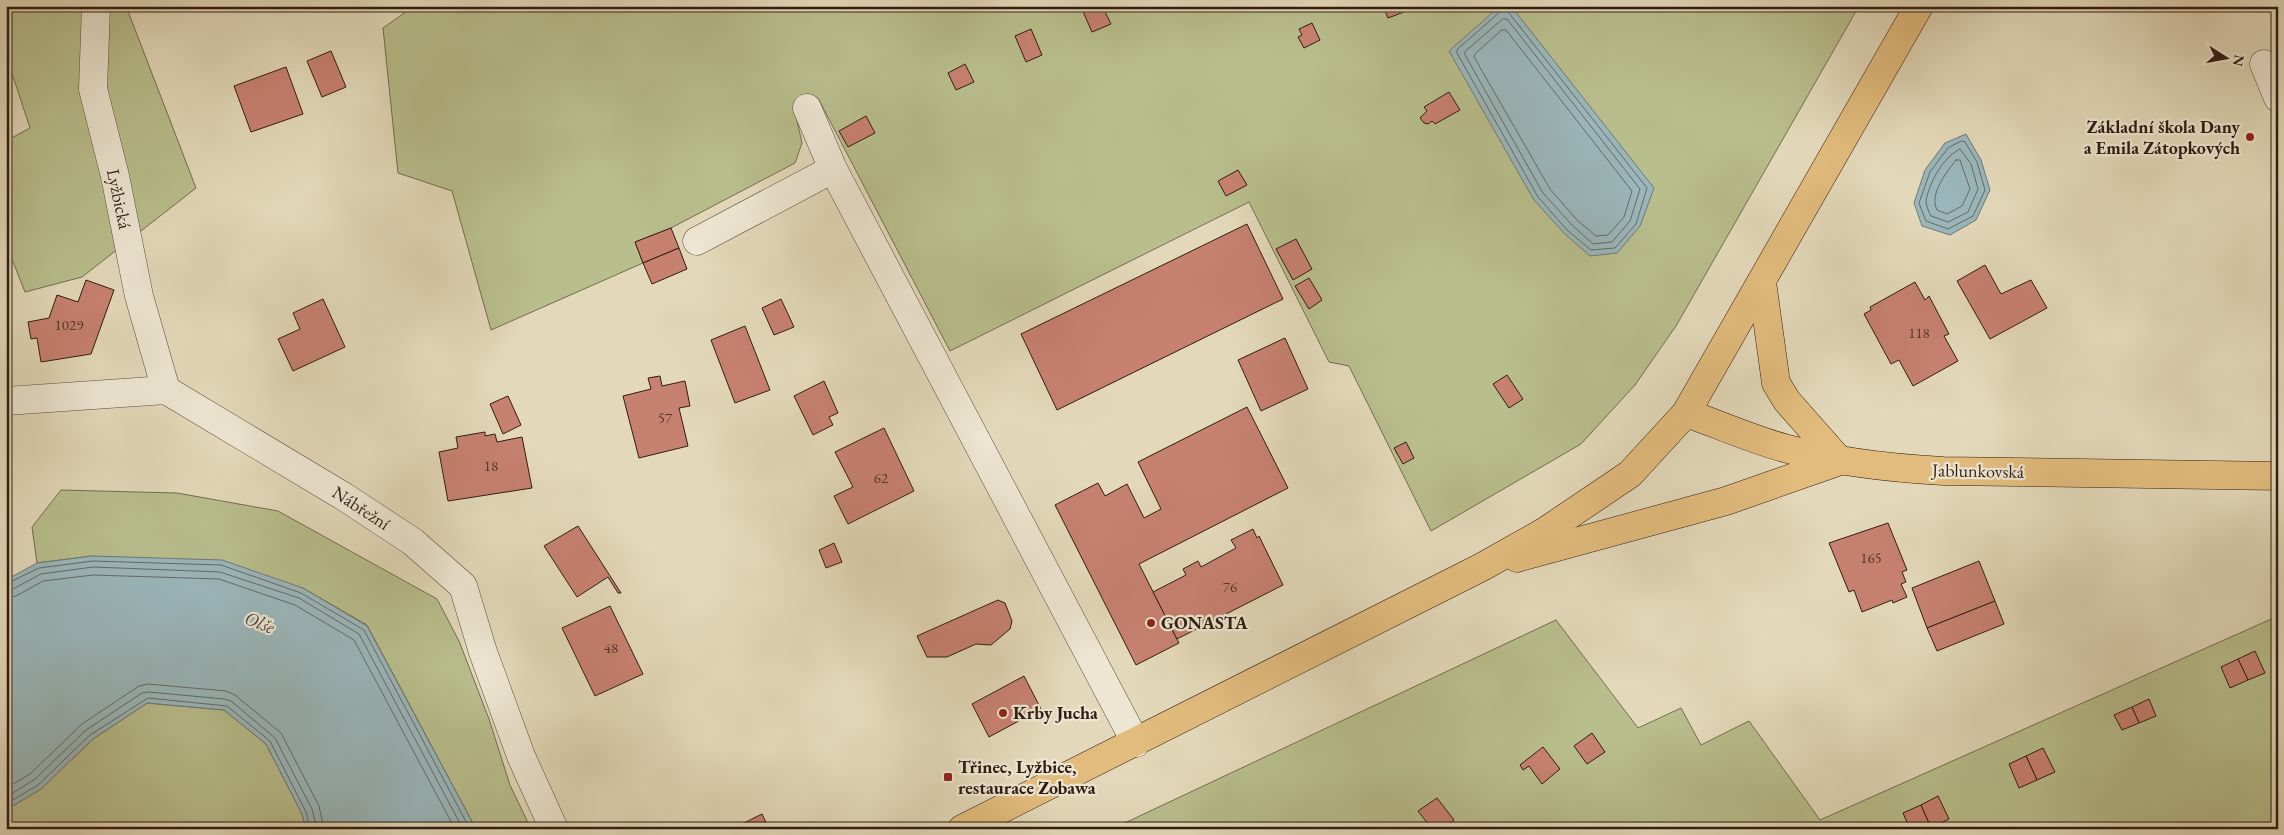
<svg xmlns="http://www.w3.org/2000/svg" width="2284" height="835" viewBox="0 0 2284 835" font-family="'EB Garamond',serif">
  <style>
    .green { fill: #b8be8c; stroke: #746d4f }
    .water { fill: #9ab7bb; stroke: #707977 }
    .lines { fill: none; stroke-linecap: round; stroke-linejoin: round }
    .shore { stroke: #656a66; stroke-width: 1 }
    .building { fill: #c78171; stroke: #301c12 }
    .minor-casing { stroke: #5d4b3c; stroke-width: 29 }
    .major-casing { stroke: #301c12; stroke-width: 29 }
    .minor { stroke: #ede6d2; stroke-width: 28 }
    .major { stroke: #e2bc7d; stroke-width: 28 }
    .poi-dot { fill: #8f2418; stroke: #ede6d2; stroke-width: 2 }
    .labels { text-anchor: middle; stroke-width: 4.5; stroke-linejoin: round; paint-order: stroke }
    .number-label { font-size: 15px; fill: #56352a }
    .poi-label { font-size: 18px; font-weight: bold; fill: #301c12; stroke: #ede6d2; text-anchor: start }
    .street-label { font-size: 18px; fill: #301c12; stroke: #ede6d2 }
    .water-label { font-size: 19px; font-style: italic; fill: #504a45; stroke: #ede6d2 }
  </style>
  <rect width="100%" height="100%" fill="#e3d9ba"/>
  <filter id="stains"><feTurbulence type="fractalNoise" baseFrequency=".004" numOctaves="4"/><feColorMatrix values="0 0 0 0 .2 0 0 0 0 .09 0 0 0 0 .02 0 0 0 .5 -.17"/></filter>
  <radialGradient id="worn" r=".72"><stop offset=".6" stop-color="#630" stop-opacity="0"/><stop offset="1" stop-color="#630" stop-opacity=".3"/></radialGradient>
  <g class="green">
    <path d="M8 6H126L196 188 82 277 25 292 6 244V141L30 128 6 55Z"/>
    <path d="M414 6H1859L1676 326 1635 385 1581 444 1431 531 1349 366 1329 362 1249 202 950 351 819 100 794 107 802 143 795 163 671 228 635 242 643 263 491 330 452 191 398 173 383 28Z"/>
    <path d="M61 490 177 493 278 511 437 599 459 641 489 719 510 785 531 829H476L367 625 303 588 92 556 37 563 32 527Z"/>
    <path d="M2278 616V829H1112L1556 620 1638 728 1681 708 1701 745 1749 721 1820 820Z"/>
    <path d="M147 703 224 710 266 744 302 814 306 829H282L279 827 276 829H6V810L41 789 93 739Z"/>
  </g>
  <g class="water">
    <path d="M1500 6H1511L1654 188 1640 226 1617 253 1590 256 1564 233 1534 200 1449 51Z"/>
    <path d="M1966 134 1981 160 1990 190 1976 220 1950 235 1922 226 1914 203 1925 170 1945 143Z"/>
    <path d="M92 556 222 560 303 588 367 626 476 829H306L302 814 266 744 224 710 147 703 93 739 41 789 6 810V580L37 563Z"/>
  </g>
  <g class="lines">
    <g class="shore">
      <path d="M1505 8 1647 188 1636 224 1615 248 1591 250 1567 230 1538 197 1457 53V50Z"/>
      <path d="M1503 19H1507L1640 189 1630 221 1612 242 1593 244 1572 225 1543 193 1465 55V52Z"/>
      <path d="M1502 30H1506L1632 191 1624 217 1608 235 1596 236 1577 220 1550 189 1474 57 1475 54Z"/>
      <path d="M1962 141 1965 142 1977 162 1985 190 1973 216 1948 229 1926 221 1919 203 1930 172 1948 148Z"/>
      <path d="M1960 149 1971 164 1978 189 1968 212 1948 222 1931 216C1929 212 1926 206 1926 201 1929 183 1943 157 1960 149Z"/>
      <path d="M1956 160H1960L1970 189 1962 206 1947 214 1937 210C1929 194 1946 173 1956 160Z"/>
      <path d="M6 584 39 568 93 561 221 565 301 593 364 630 470 829"/>
      <path d="M6 590 13 589 41 574 93 567 220 572 299 598 359 634 463 829"/>
      <path d="M6 598 16 596 43 581 93 575 219 579 295 605 354 640 455 829"/>
      <path d="M6 788 30 774 82 724 139 686 148 684 226 691 235 695 281 733 319 806 324 829"/>
      <path d="M6 797 34 780 86 730 142 693 149 692 224 699 231 701 275 738 312 809 317 829"/>
      <path d="M6 804 38 785 90 735 148 698 227 706 270 741 306 812 310 829"/>
    </g>
  </g>
  <g class="building">
    <path d="M1083 6H1102L1111 24 1092 32 1081 7Z"/>
    <path d="M1383 6H1402L1404 12 1388 18Z"/>
    <path d="M1312 23 1320 40 1304 48 1298 37 1302 35 1299 29Z"/>
    <path d="M1031 29 1042 55 1026 62 1015 36Z"/>
    <path d="M331 51 346 87 322 97 307 61Z"/>
    <path d="M965 64 974 82 956 90 948 73Z"/>
    <path d="M286 67 303 114 251 132 234 86Z"/>
    <path d="M1449 92 1460 110 1435 124 1432 121 1428 124 1424 123 1420 118 1427 111 1424 107Z"/>
    <path d="M866 116 875 133 848 147 839 131Z"/>
    <path d="M1238 170 1247 185 1226 196 1218 181Z"/>
    <path d="M1247 224 1283 299 1057 410 1021 334Z"/>
    <path d="M671 228 679 248 643 263 635 242Z"/>
    <path d="M1296 239 1312 269 1293 280 1276 249Z"/>
    <path d="M679 248 687 269 652 284 643 263Z"/>
    <path d="M1985 265 2001 294 2031 280 2047 308 1990 339 1957 281Z"/>
    <path d="M1309 278 1322 300 1309 309 1295 286Z"/>
    <path d="M86 280 114 290 91 354 41 362 37 338 31 339 28 322 49 318 57 295 78 302Z"/>
    <path d="M1915 282 1925 300 1929 296 1949 334 1944 336 1958 361 1913 386 1899 360 1891 364 1864 314 1871 310 1870 307Z"/>
    <path d="M323 299 345 347 293 371 278 339 300 329 293 313Z"/>
    <path d="M781 299 794 327 774 335 762 308Z"/>
    <path d="M745 326 770 390 735 403 711 340Z"/>
    <path d="M1285 338 1308 389 1261 411 1238 360Z"/>
    <path d="M1507 375 1523 399 1509 408 1493 384Z"/>
    <path d="M660 376 662 386 685 381 690 406 679 408 688 446 639 458 623 396 651 389 648 378Z"/>
    <path d="M824 381 838 413 829 417 833 425 813 435 794 396Z"/>
    <path d="M508 396 521 425 503 434 490 404Z"/>
    <path d="M1247 407 1288 488 1139 564 1179 643 1136 665 1055 505 1098 483 1105 496 1127 484 1144 518 1161 509 1138 462Z"/>
    <path d="M884 428 914 491 848 524 834 496 853 487 835 452Z"/>
    <path d="M485 432V436L495 434 497 442 522 437 532 488 448 501 439 452 458 448 456 437Z"/>
    <path d="M1406 442 1414 458 1403 464 1394 448Z"/>
    <path d="M1888 523 1907 570 1902 572 1906 582 1901 584 1907 597 1893 603 1892 600 1862 612 1854 590 1849 592 1829 543Z"/>
    <path d="M578 526 621 593H618L608 577 577 597 544 546Z"/>
    <path d="M1253 529 1257 538 1259 536 1283 585 1177 639 1153 592 1186 575 1183 569 1198 561 1201 567 1236 548 1231 540Z"/>
    <path d="M834 543 842 562 826 568 819 550Z"/>
    <path d="M1979 561 1995 601 1927 628 1912 588Z"/>
    <path d="M998 600 1005 603 1012 621 1010 629 991 645 976 644 947 657H927L917 636Z"/>
    <path d="M1995 601 2004 624 1937 651 1927 628Z"/>
    <path d="M610 606 643 674 595 696 562 628Z"/>
    <path d="M2255 651 2265 673 2248 680 2238 659Z"/>
    <path d="M2238 659 2248 680 2230 688 2221 667Z"/>
    <path d="M1024 676 1041 709 989 737 972 704Z"/>
    <path d="M2149 699 2156 716 2139 723 2132 707Z"/>
    <path d="M2132 707 2139 723 2122 730 2114 715Z"/>
    <path d="M1592 733 1605 752 1587 764 1574 746Z"/>
    <path d="M1543 747 1560 769 1542 784 1529 766 1523 770 1520 765Z"/>
    <path d="M2043 748 2055 772 2037 780 2026 756Z"/>
    <path d="M2026 756 2037 780 2019 788 2009 764Z"/>
    <path d="M1938 796 1949 819 1931 828 1921 805Z"/>
    <path d="M1437 798 1454 820 1443 829H1432L1418 811Z"/>
    <path d="M1921 805 1931 828 1910 829 1903 813Z"/>
    <path d="M762 814 769 829H737L736 827Z"/>
  </g>
  <g class="lines">
    <g class="minor-casing">
      <g id="minor">
        <path d="M96 6 93 89 115 176 139 296 166 390"/>
        <path d="M2264 64 2278 98"/>
        <path d="M807 108 833 169 1136 743"/>
        <path d="M697 241 833 169"/>
        <path d="M6 401 166 390 343 496 413 542 463 586 483 652 521 756 554 829"/>
      </g>
    </g>
    <g class="major-casing">
      <g id="major">
        <path d="M1762 282 1776 383 1787 401 1840 461"/>
        <path d="M1686 413C1718 424 1751 439 1784 448 1836 462 1889 468 1943 471L2278 476"/>
        <path d="M1517 558 1726 501 1840 461"/>
        <path d="M962 829 1482 567 1544 532 1630 474 1686 413 1919 6"/>
      </g>
    </g>
    <use href="#minor" class="minor"/>
    <use href="#major" class="major"/>
  </g>
  <g class="poi-dot">
    <circle cx="2250" cy="137" r="5"/>
    <circle cx="1151" cy="623" r="5"/>
    <circle cx="1003" cy="713" r="5"/>
    <rect x="943" y="772" width="10" height="10" rx="2.5"/>
  </g>
  <g class="labels">
    <g class="number-label">
      <text x="69" y="330">1029</text>
      <text x="1919" y="338">118</text>
      <text x="665" y="423">57</text>
      <text x="491" y="471">18</text>
      <text x="881" y="483">62</text>
      <text x="1871" y="563">165</text>
      <text x="1230" y="592">76</text>
      <text x="611" y="653">48</text>
    </g>
    <g class="poi-label">
      <text x="2240" y="133" text-anchor="end">Základní škola Dany<tspan x="2240" dy="21">a Emila Zátopkových</tspan></text>
      <text x="1161" y="629">GONASTA</text>
      <text x="1013" y="719">Krby Jucha</text>
      <text x="958" y="773">Třinec, Lyžbice,<tspan x="958" dy="21">restaurace Zobawa</tspan></text>
    </g>
    <g class="street-label">
      <text transform="translate(119 199) rotate(78)" y="6">Lyžbická</text>
      <text transform="translate(1978 471) rotate(1)" y="6">Jablunkovská</text>
      <text transform="translate(361 508) rotate(33)" y="6">Nábřežní</text>
    </g>
    <g class="water-label">
      <text transform="translate(260 622) rotate(21)" y="7">Olše</text>
    </g>
  </g>
  <rect width="2284" height="835" fill="none" stroke="#e3d9ba" stroke-width="25"/>
  <rect x="8" y="8" width="2269" height="820" fill="none" stroke="#301c12" stroke-width="2.5"/>
  <rect x="12" y="12" width="2259" height="810" fill="none" stroke="#301c12"/>
  <g transform="translate(2226 58) rotate(101)" stroke="#ede6d2" stroke-width="4" paint-order="stroke">
  <path d="M0-4L9 19L0 12L-9 19Z" fill="#301c12"/>
  <text y="-8" font-size="14" font-weight="bold" text-anchor="middle" fill="#301c12">N</text>
  </g>
  <rect width="100%" height="100%" filter="url(#stains)"/>
  <rect width="100%" height="100%" fill="url(#worn)"/>
</svg>
